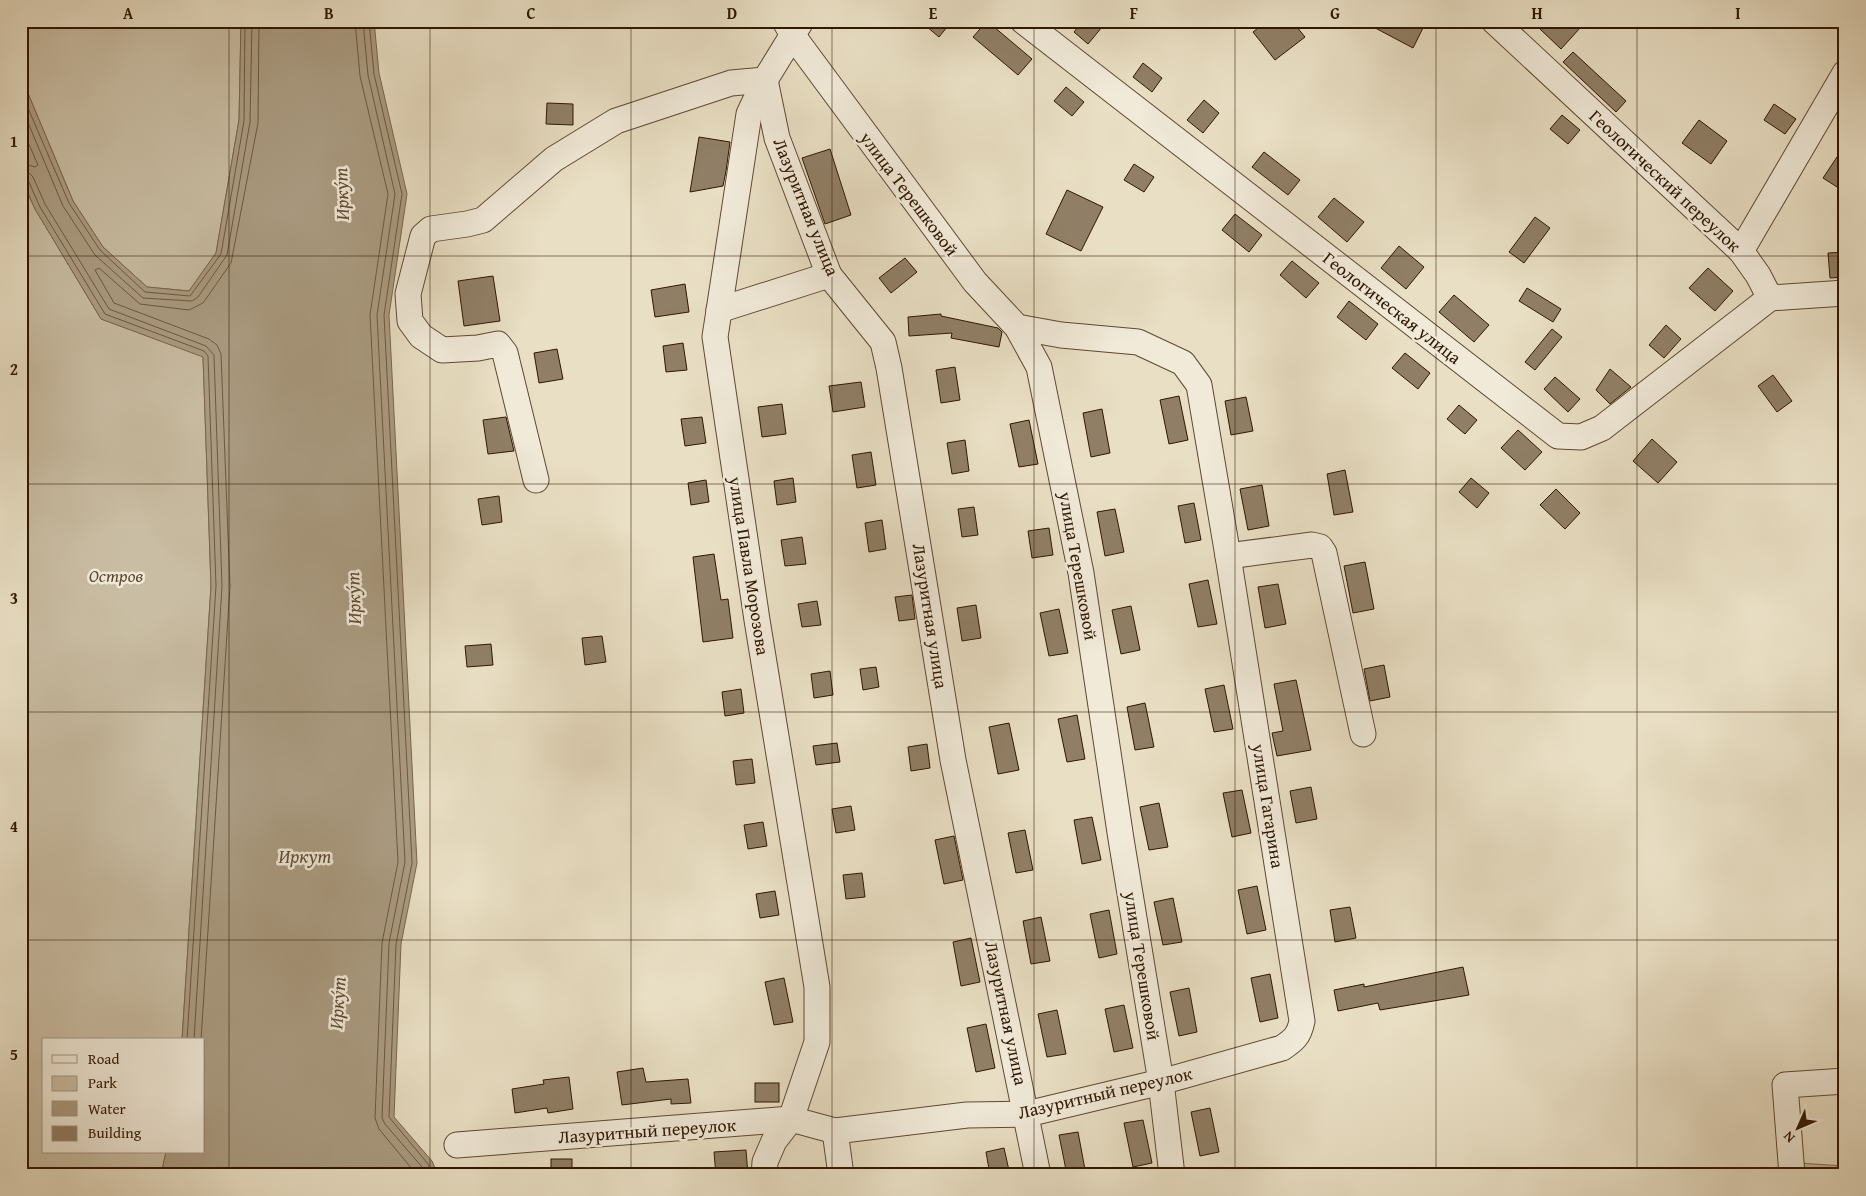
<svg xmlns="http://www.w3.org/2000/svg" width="1866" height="1196" viewBox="0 0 1866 1196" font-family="'Gentium Book Plus',serif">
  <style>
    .green { fill: #c9bda3; stroke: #7c6a52 }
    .water { fill: #aa9b81; stroke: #79664d }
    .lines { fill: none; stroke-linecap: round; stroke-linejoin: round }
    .shore { stroke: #6c5940; stroke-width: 1 }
    .building { fill: #907f66; stroke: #2f1700 }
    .minor-casing { stroke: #5e4931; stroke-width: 27 }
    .minor { stroke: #f1ead9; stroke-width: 25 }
    .grid { fill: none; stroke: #2f1700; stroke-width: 1; stroke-opacity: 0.55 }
    .labels { text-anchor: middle; stroke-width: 5; stroke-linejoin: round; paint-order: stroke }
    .street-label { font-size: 18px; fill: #2f1700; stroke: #f1ead9 }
    .park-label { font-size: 18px; font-style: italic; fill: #5d4931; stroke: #f1ead9 }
    .water-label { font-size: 19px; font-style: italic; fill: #604c34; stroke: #f1ead9 }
    .neatline { fill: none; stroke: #2f1700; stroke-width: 2 }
    .grid-label { font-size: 16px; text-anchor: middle; font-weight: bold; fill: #2f1700 }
  </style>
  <rect width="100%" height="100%" fill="#e9dfc4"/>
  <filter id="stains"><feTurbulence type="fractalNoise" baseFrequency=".004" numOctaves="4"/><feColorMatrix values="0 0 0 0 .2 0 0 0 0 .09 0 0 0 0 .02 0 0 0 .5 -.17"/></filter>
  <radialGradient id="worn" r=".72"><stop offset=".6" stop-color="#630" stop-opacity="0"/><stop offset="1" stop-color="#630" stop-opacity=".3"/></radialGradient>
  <g class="green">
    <path d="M21 21H241L239 120 216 253 189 291 147 287 103 247 73 201 27 91 21 83Z"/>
    <path d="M21 178 35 209 101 319 203 356 211 586 182 1040H44V1152H166L161 1175H21Z"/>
    <path d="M1797 1163 1845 1166V1175H1798Z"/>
  </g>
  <path class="water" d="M241 21H374L379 73 407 194 389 315 417 863 401 944 394 1117 432 1161 438 1175H161L166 1152H204V1040H182L211 586 203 357 101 319 35 209 21 178V83L27 91 73 201 103 247 147 287 189 291 216 253 239 120Z"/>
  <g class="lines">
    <g class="shore">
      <path d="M355 21 360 76 388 194 370 315 398 862 382 943 375 1118 379 1129 417 1175"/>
      <path d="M363 21 368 75 395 194 377 315 405 862 389 943 382 1118 385 1124 422 1167 426 1175"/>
      <path d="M369 21 374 74 402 194 384 315 412 863 396 944 389 1117 428 1164 433 1175"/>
      <path d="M21 92 69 203 100 250 145 292 190 296 221 254 244 121 245 21"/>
      <path d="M21 106 63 206 95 255 143 298 192 301 198 297 227 255 250 122 252 21"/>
      <path d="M21 126 38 165 35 167 21 163"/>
      <path d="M21 171 28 172 33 177 45 204 109 309 206 346 214 355 222 586 194 1040"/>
      <path d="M21 177 28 180 40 207 105 314 204 351 208 356 216 586 187 1040"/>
      <path d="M201 1040 230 586 221 354 217 345 209 339 114 303 95 270 99 268 140 304 189 310 203 303 231 263 258 123 259 21"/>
    </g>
  </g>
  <g class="building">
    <path d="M920 21H952L939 37Z"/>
    <path d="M987 21 1032 59 1018 75 973 37Z"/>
    <path d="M1083 21H1107L1088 44 1074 32Z"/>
    <path d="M1267 21H1292L1305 37 1275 60 1253 32Z"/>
    <path d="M1362 21H1410L1423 28 1413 48Z"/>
    <path d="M1547 21H1573L1580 28 1561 49 1540 29Z"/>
    <path d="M1573 52 1626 101 1616 112 1563 62Z"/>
    <path d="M1143 63 1162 78 1152 92 1133 77Z"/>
    <path d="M1066 87 1084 102 1072 116 1054 101Z"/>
    <path d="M1204 100 1219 113 1203 133 1187 120Z"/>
    <path d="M547 103 573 104V125L546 124Z"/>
    <path d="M1774 104 1796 119 1785 134 1764 120Z"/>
    <path d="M1562 115 1580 130 1568 144 1550 129Z"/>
    <path d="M1699 120 1727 141 1711 164 1682 143Z"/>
    <path d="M699 137 730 142 726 171 723 186 690 192Z"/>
    <path d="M1845 145V192L1823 178Z"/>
    <path d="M830 149 851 215 825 224 802 158Z"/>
    <path d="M1264 152 1300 180 1288 195 1252 167Z"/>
    <path d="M1134 164 1154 177 1144 192 1124 180Z"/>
    <path d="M1067 190 1103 207 1081 251 1046 234Z"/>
    <path d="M1334 198 1364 222 1347 242 1318 217Z"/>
    <path d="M1235 214 1262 235 1249 252 1222 230Z"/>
    <path d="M1535 217 1550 228 1524 263 1509 252Z"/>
    <path d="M1399 246 1424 267 1406 289 1381 268Z"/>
    <path d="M1845 252V277L1830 278 1828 253Z"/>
    <path d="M905 258 917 272 891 293 879 278Z"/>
    <path d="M1292 261 1319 283 1306 298 1280 275Z"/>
    <path d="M1708 268 1733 291 1715 311 1689 288Z"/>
    <path d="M493 276 500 321 464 326 458 281Z"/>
    <path d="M685 284 689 312 655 317 651 290Z"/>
    <path d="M1527 288 1561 309 1553 322 1519 301Z"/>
    <path d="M1454 295 1489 325 1474 342 1439 312Z"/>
    <path d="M1349 301 1378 324 1366 340 1337 317Z"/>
    <path d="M941 314V316L998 328 1002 332 999 347 951 338 952 333 909 336 908 317Z"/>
    <path d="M1666 325 1681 339 1664 358 1649 345Z"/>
    <path d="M1552 329 1562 337 1535 370 1525 362Z"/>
    <path d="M683 343 687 370 666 372 663 346Z"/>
    <path d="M557 349 563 379 539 383 534 353Z"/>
    <path d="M1405 353 1430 373 1418 389 1392 368Z"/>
    <path d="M955 367 960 400 941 403 936 370Z"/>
    <path d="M1610 369 1631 387 1610 404 1596 390Z"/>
    <path d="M1773 375 1792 401 1777 412 1758 386Z"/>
    <path d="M1555 377 1580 399 1568 412 1544 389Z"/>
    <path d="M861 382 865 407 833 412 829 386Z"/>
    <path d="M1179 396 1188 440 1169 444 1160 400Z"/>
    <path d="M1246 397 1253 431 1231 435 1225 401Z"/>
    <path d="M782 404 786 434 762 437 758 407Z"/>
    <path d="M1459 405 1477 420 1465 434 1447 419Z"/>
    <path d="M1102 409 1110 453 1091 457 1083 413Z"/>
    <path d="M506 417 514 451 488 454 483 420Z"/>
    <path d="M702 417 706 443 685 446 681 419Z"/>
    <path d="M1029 420 1038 464 1019 467 1010 424Z"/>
    <path d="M1518 430 1542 452 1525 470 1501 448Z"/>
    <path d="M1652 439 1677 462 1658 483 1633 461Z"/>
    <path d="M965 440 969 471 952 474 947 443Z"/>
    <path d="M871 452 876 485 857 488 852 455Z"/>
    <path d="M1345 470 1353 512 1334 515 1327 474Z"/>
    <path d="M793 478 796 502 777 505 774 481Z"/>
    <path d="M1471 478 1489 493 1477 508 1459 492Z"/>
    <path d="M706 480 709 502 691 505 688 483Z"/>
    <path d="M1262 485 1269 526 1248 530 1240 489Z"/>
    <path d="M1556 489 1580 513 1565 529 1540 505Z"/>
    <path d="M499 496 502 522 482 525 478 499Z"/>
    <path d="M1194 503 1201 540 1185 543 1178 506Z"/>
    <path d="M974 507 978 535 962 537 958 509Z"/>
    <path d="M1115 509 1124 552 1105 556 1097 512Z"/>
    <path d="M882 520 886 549 869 552 865 523Z"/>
    <path d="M1049 528 1053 555 1032 558 1028 531Z"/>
    <path d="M802 537 806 564 785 566 781 540Z"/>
    <path d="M714 554 721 600 728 599 733 638 703 642 693 557Z"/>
    <path d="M1365 562 1374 609 1353 613 1344 566Z"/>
    <path d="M1208 580 1217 624 1198 627 1189 584Z"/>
    <path d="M1278 584 1286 624 1265 628 1258 587Z"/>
    <path d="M912 595 915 619 899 621 895 597Z"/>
    <path d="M817 601 821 625 802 627 798 604Z"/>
    <path d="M976 605 981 638 962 641 957 608Z"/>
    <path d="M1131 606 1140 650 1121 654 1112 610Z"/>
    <path d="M1059 609 1068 653 1049 656 1040 613Z"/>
    <path d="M602 636 606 662 585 665 582 638Z"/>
    <path d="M491 644 493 665 467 667 465 646Z"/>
    <path d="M1384 665 1390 697 1370 701 1364 669Z"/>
    <path d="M876 667 879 687 863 690 860 669Z"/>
    <path d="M830 671 833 695 814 698 811 674Z"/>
    <path d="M1296 680 1311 750 1277 756 1272 733 1283 731 1274 684Z"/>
    <path d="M1224 685 1233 729 1214 732 1205 689Z"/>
    <path d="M741 689 744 713 725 716 722 692Z"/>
    <path d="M1145 703 1154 747 1135 750 1127 707Z"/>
    <path d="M1077 715 1085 759 1067 762 1058 719Z"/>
    <path d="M1009 723 1019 770 998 774 989 727Z"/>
    <path d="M837 743 840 762 816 765 813 746Z"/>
    <path d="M927 744 930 768 911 771 908 747Z"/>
    <path d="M752 759 755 783 736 785 733 761Z"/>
    <path d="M1311 787 1317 819 1296 823 1290 791Z"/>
    <path d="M1242 790 1251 833 1232 837 1223 793Z"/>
    <path d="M1159 803 1168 847 1149 850 1140 807Z"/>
    <path d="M851 806 855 830 836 833 832 809Z"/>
    <path d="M1092 817 1101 860 1082 864 1074 820Z"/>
    <path d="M763 822 767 846 748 849 744 825Z"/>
    <path d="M1025 830 1033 870 1016 873 1008 833Z"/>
    <path d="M954 836 963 880 944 884 935 840Z"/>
    <path d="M862 873 865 897 846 899 843 875Z"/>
    <path d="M1257 886 1266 930 1247 934 1238 890Z"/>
    <path d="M775 891 779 915 760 918 756 894Z"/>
    <path d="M1173 898 1182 942 1163 945 1154 902Z"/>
    <path d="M1350 907 1356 938 1335 942 1330 910Z"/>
    <path d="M1109 910 1117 954 1099 958 1090 914Z"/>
    <path d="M1041 917 1050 961 1031 964 1023 921Z"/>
    <path d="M971 938 980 982 961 986 953 942Z"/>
    <path d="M1463 967 1469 995 1380 1010 1378 1003 1338 1011 1334 990 1364 984V987Z"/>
    <path d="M1270 974 1278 1018 1260 1022 1251 978Z"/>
    <path d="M784 978 793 1022 774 1025 765 982Z"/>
    <path d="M1189 988 1197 1032 1179 1036 1170 992Z"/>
    <path d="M1124 1005 1133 1048 1114 1052 1105 1009Z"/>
    <path d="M1057 1010 1066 1054 1047 1057 1038 1014Z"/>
    <path d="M986 1024 995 1068 976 1072 967 1028Z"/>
    <path d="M643 1068 646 1082 688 1079 691 1103 671 1104V1099L622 1105 617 1072Z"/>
    <path d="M569 1077 573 1109 548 1113 547 1108 515 1113 512 1089 544 1084 543 1080Z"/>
    <rect x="755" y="1083" width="24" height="19"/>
    <path d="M1210 1108 1219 1152 1200 1156 1191 1112Z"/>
    <path d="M1143 1120 1152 1163 1133 1167 1124 1123Z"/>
    <path d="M1078 1132 1086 1175H1067L1059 1135Z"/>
    <path d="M1004 1148 1010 1175H990L986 1152Z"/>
    <path d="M746 1150 748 1175H716L714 1152Z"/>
    <rect x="551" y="1159" width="21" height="16"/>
  </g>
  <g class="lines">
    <g class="minor-casing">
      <g id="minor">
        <path d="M785 21 793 36 975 282 1017 327 1039 367 1081 573 1121 839 1161 1082 1172 1175"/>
        <path d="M1023 21 1558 436 1581 437 1602 428 1770 298"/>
        <path d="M1494 21 1741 251 1758 275 1770 298"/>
        <path d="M1741 251 1845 73"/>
        <path d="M1770 298 1845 293"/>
        <path d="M719 310 829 275"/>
        <path d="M536 480 505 353 498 344 478 348 442 350 421 336 410 321 408 294 423 236 431 229 467 224 483 220 554 159 616 121 731 83 765 80 777 138 829 275 883 342 889 368 953 760 1038 1175"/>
        <path d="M1228 556 1312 545 1320 547 1324 553 1363 734"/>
        <path d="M835 1131 841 1175"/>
        <path d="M457 1145 791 1119 835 1131 967 1115 1027 1114 1161 1082 1282 1048C1294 1040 1299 1036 1302 1021L1228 556 1199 385 1183 363 1138 342 1061 335 1017 327"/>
        <path d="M764 1175 765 1162 774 1141 791 1119 817 1042V987L757 620 715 337 749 114 765 80 800 23"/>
        <path d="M1792 1175 1785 1085 1845 1081"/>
      </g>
    </g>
    <use href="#minor" class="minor"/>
  </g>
  <path class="grid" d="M229 21V1175M430 21V1175M631 21V1175M832 21V1175M1034 21V1175M1235 21V1175M1436 21V1175M1637 21V1175M21 256H1845M21 484H1845M21 712H1845M21 940H1845"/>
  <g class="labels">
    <g class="street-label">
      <text transform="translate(1665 181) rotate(43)" y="6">Геологический переулок</text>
      <text transform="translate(909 194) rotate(53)" y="6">улица Терешковой</text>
      <text transform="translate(806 207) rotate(68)" y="6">Лазуритная улица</text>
      <text transform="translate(1392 308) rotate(38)" y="6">Геологическая улица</text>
      <text transform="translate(749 566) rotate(81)" y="6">улица Павла Морозова</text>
      <text transform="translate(1078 566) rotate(80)" y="6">улица Терешковой</text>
      <text transform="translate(930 616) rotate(81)" y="6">Лазуритная улица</text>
      <text transform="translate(1268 806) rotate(81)" y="6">улица Гагарина</text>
      <text transform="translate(1142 966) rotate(81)" y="6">улица Терешковой</text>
      <text transform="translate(1006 1013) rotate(78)" y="6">Лазуритная улица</text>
      <text transform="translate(1105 1093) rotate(-13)" y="6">Лазуритный переулок</text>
      <text transform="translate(647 1131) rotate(-4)" y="6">Лазуритный переулок</text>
    </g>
    <g class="park-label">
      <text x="116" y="582">Остров</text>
    </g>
    <g class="water-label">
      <text transform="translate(341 194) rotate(-92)" y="7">Ирку́т</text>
      <text transform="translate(353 598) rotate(-92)" y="7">Ирку́т</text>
      <text x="305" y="863">Иркут</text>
      <text transform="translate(337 1003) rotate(-86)" y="7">Ирку́т</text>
    </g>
  </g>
  <rect width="1866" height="1196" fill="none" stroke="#e9dfc4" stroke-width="55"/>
  <rect x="42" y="1038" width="162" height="115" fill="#f1ead9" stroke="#a39682"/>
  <rect x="52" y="1055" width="25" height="8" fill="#f1ead9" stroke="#a39682"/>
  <text x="88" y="1064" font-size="15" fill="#2f1700">Road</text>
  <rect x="52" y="1076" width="25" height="15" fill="#c9bda3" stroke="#a39682"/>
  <text x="88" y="1088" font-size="15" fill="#2f1700">Park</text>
  <rect x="52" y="1101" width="25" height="15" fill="#aa9b81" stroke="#a39682"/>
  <text x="88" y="1114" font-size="15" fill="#2f1700">Water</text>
  <rect x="52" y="1126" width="25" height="15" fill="#907f66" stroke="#a39682"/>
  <text x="88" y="1138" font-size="15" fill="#2f1700">Building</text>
  <g transform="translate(1798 1128) rotate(225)" stroke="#f1ead9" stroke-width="4" paint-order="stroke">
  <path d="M0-4L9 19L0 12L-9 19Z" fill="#2f1700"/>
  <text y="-8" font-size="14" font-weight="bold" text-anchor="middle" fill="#2f1700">N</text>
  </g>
  <rect x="28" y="28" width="1810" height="1140" class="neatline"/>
  <g class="grid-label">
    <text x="128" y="19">A</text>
    <text x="329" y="19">B</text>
    <text x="531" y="19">C</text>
    <text x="732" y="19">D</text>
    <text x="933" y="19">E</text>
    <text x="1134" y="19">F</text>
    <text x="1335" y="19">G</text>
    <text x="1537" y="19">H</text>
    <text x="1738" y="19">I</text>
    <text x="14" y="147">1</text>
    <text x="14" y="375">2</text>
    <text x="14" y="604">3</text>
    <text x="14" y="832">4</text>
    <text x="14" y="1060">5</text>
  </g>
  <rect width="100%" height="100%" filter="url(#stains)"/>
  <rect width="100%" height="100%" fill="url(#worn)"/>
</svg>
